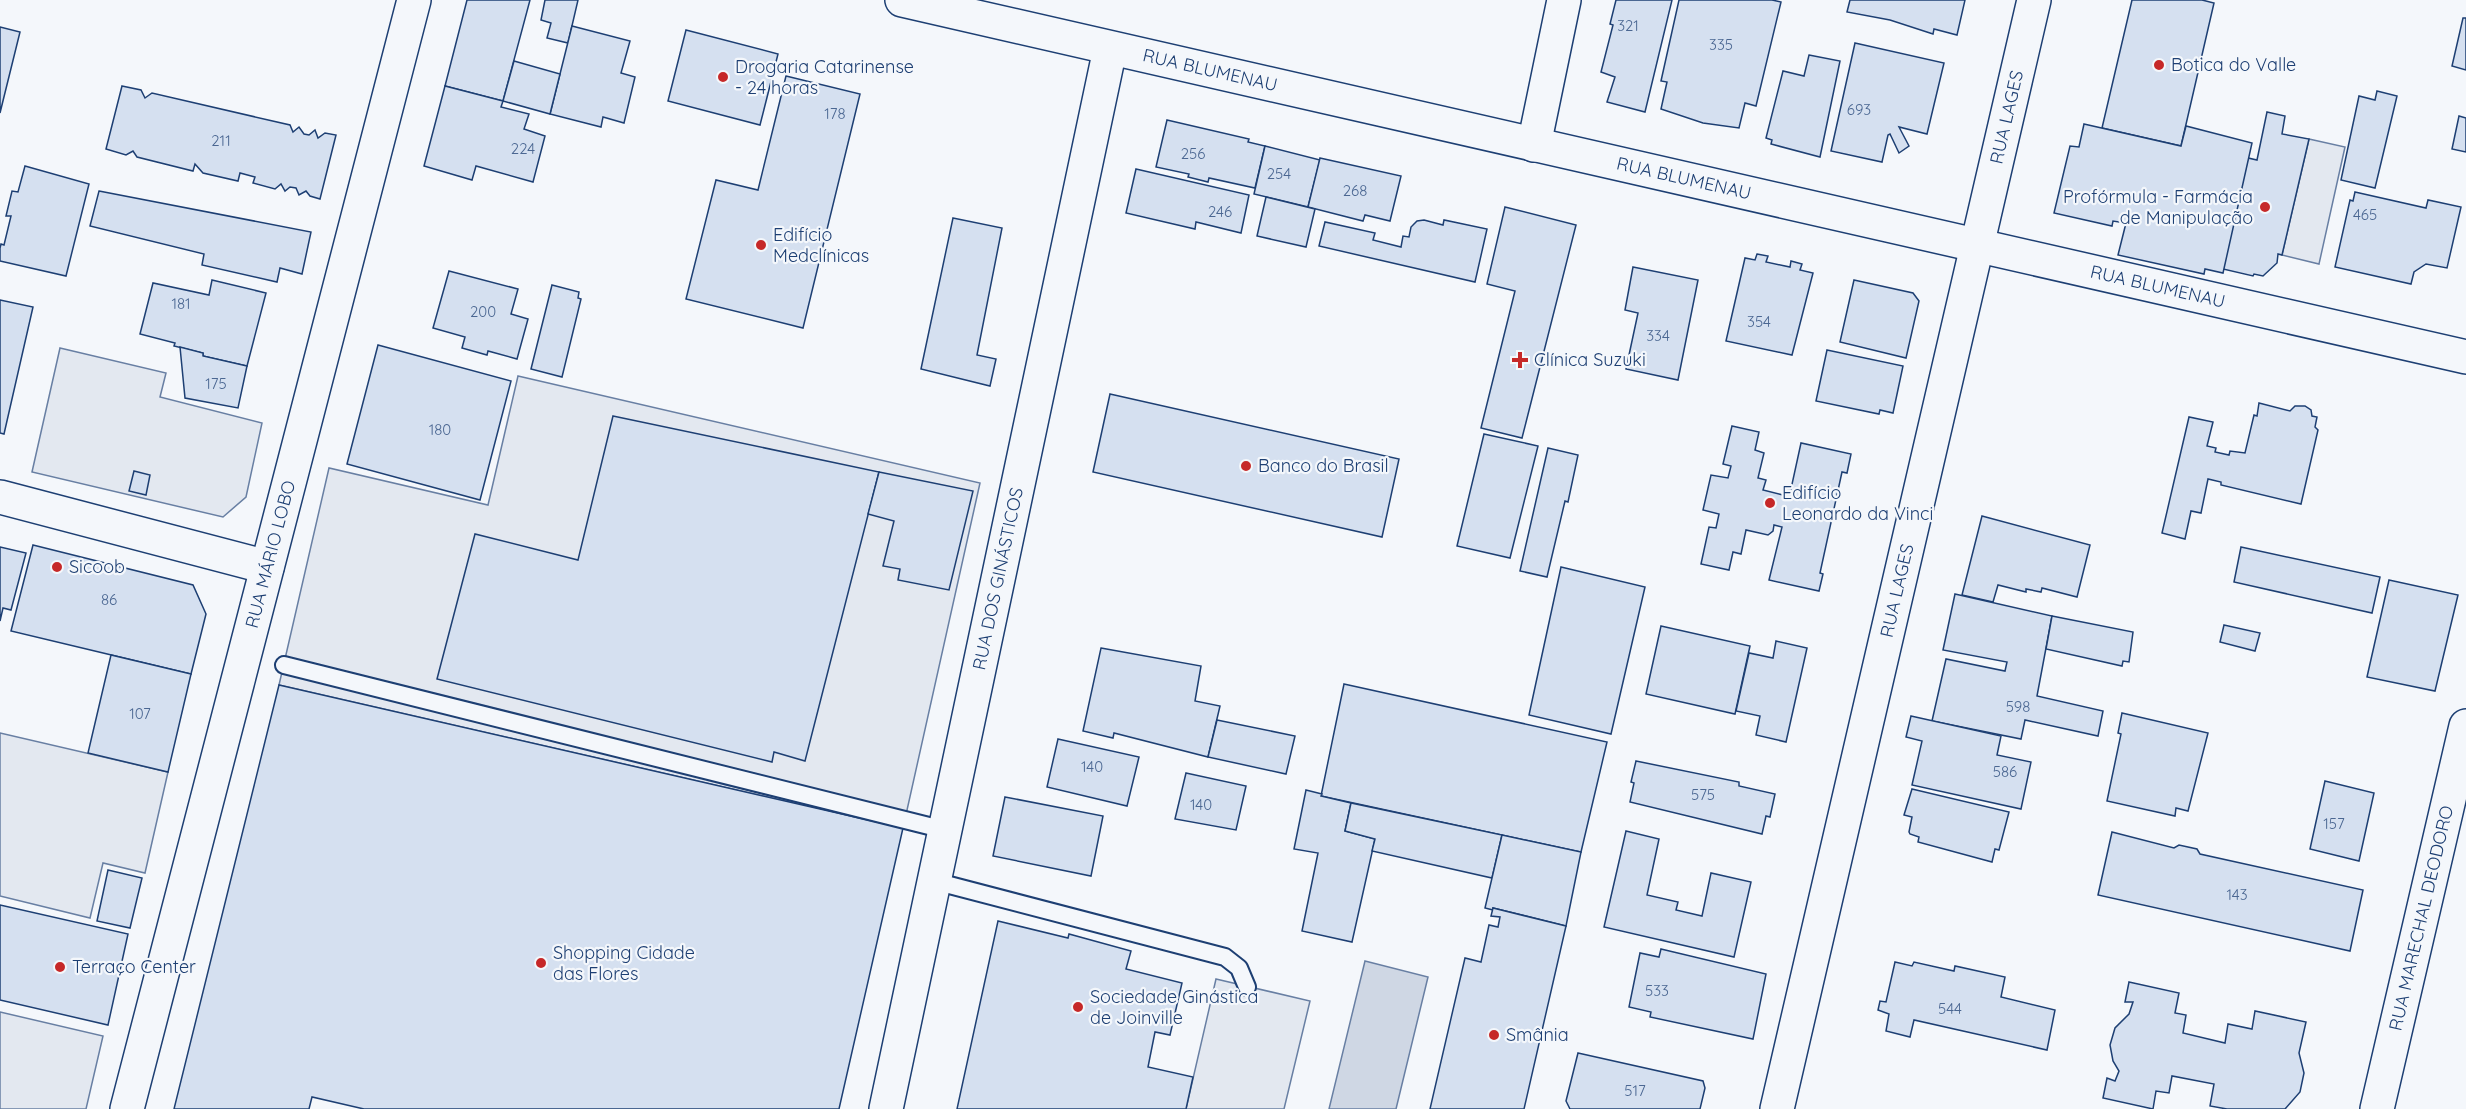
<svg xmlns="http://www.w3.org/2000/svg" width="2466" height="1109" viewBox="0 0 2466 1109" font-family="Quicksand,sans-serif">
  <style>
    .parking { fill: #e3e8f0; stroke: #687fa3; stroke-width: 1.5 }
    .water { fill: #cfd7e4; stroke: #687fa3; stroke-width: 1.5 }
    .building { fill: #d5e0f0; stroke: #1d3f73; stroke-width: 1.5 }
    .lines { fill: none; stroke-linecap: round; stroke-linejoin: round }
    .service-casing { stroke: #1d3f73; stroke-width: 20 }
    .minor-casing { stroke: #1d3f73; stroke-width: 36 }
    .tertiary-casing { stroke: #1d3f73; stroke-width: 36 }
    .secondary-casing { stroke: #1d3f73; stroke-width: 36 }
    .primary-casing { stroke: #1d3f73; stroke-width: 36 }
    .service { stroke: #f4f7fb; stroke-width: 16 }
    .minor { stroke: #f4f7fb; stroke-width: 33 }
    .tertiary { stroke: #f4f7fb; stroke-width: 33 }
    .secondary { stroke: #f4f7fb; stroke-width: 33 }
    .primary { stroke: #f4f7fb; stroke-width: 33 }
    .poi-dot { fill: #c62828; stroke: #f4f7fb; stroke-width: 2 }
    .labels { text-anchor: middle; stroke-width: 4.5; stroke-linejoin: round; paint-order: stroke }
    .number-label { font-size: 15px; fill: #4b6792 }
    .poi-label { font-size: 18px; fill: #1d3f73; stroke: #f4f7fb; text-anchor: start }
    .street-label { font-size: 18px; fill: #1d3f73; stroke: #f4f7fb }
  </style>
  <rect width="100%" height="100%" fill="#f4f7fb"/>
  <g class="parking">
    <path d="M2309 139 2345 147 2319 264 2282 255Z"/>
    <path d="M60 348 166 373 160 397 262 423 246 497 223 517 32 472Z"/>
    <path d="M518 376 980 483 903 828 279 685 329 468 488 505Z"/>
    <path d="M0 733 168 772 145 873 103 863 90 918 0 896Z"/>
    <path d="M1216 979 1310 1001 1284 1109H1186Z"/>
    <path d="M0 1012 103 1036 86 1109H0Z"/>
  </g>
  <path class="water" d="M1365 961 1428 977 1396 1109H1329Z"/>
  <g class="building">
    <path d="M467 0H530L503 101 445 86Z"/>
    <path d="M545 0H578L568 43 547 38 551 23 541 20Z"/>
    <path d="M1616 0H1672L1645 112 1607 102 1615 77 1601 72 1613 25 1610 24Z"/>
    <path d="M1679 0H1772L1781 2 1756 106 1745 103 1739 128 1703 123 1661 109 1667 82 1661 81Z"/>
    <path d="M1850 0H1965L1957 35 1934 29 1933 34 1890 20 1847 12Z"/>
    <path d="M2132 0H2202L2214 3 2181 146 2102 128Z"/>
    <path d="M2463 18H2466V70L2452 66Z"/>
    <path d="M572 26 630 41 621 73 635 77 624 123 603 117 601 127 550 114Z"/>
    <path d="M0 27 20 32 0 113Z"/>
    <path d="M686 30 778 54 760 125 668 101Z"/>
    <path d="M1855 43 1944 63 1927 134 1899 127 1909 146 1899 153 1890 134 1888 135 1882 162 1831 151Z"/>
    <path d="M1809 55 1840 61 1820 157 1771 144 1772 140 1766 138 1783 71 1804 76Z"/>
    <path d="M514 61 560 74 550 114 503 101Z"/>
    <path d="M786 76 860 94 803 328 686 299 716 180 758 190Z"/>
    <path d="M122 86 141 90 145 98 152 93 290 125 293 132 299 127 304 134 309 135 315 130 318 138 325 133 336 135 320 199 310 196 306 191 299 195 296 188 290 187 285 191 281 184 275 189 253 183 255 177 240 173 238 181 203 173 195 164 193 171 137 157 133 151 126 155 106 149Z"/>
    <path d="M445 86 503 101 501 107 529 114 524 129 545 136 533 182 476 166 472 180 424 166Z"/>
    <path d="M2377 91 2397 96 2375 188 2341 180 2359 96 2375 100Z"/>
    <path d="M2267 112 2285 116 2282 134 2309 139 2282 255 2278 254 2277 263 2263 276 2254 274 2253 276 2223 269 2248 158 2257 160Z"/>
    <path d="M2459 116 2466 118V152L2452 149Z"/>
    <path d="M1167 120 1249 139 1248 142 1265 146 1255 188 1209 178 1208 182 1188 177 1189 174 1156 167Z"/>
    <path d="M2084 124 2181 146 2186 126 2252 143 2223 273 2205 269 2204 274 2118 255 2126 223 2113 221 2112 226 2054 213 2070 146 2079 147Z"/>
    <path d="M1265 146 1320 160 1308 207 1254 194Z"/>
    <path d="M1320 158 1401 176 1390 221 1365 215 1363 221 1308 207Z"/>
    <path d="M25 166 89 184 66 276 0 261V248L1 244 4 245 11 216H6L12 191 18 192Z"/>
    <path d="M1136 169 1249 195 1241 233 1196 222 1195 229 1126 213Z"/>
    <path d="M99 191 311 232 302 274 280 268 277 282 202 265 204 254 90 226Z"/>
    <path d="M2355 192 2426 208 2428 200 2461 207 2447 268 2426 264 2414 272 2411 284 2335 267 2350 200 2353 201Z"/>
    <path d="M1266 197 1315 209 1306 247 1257 236Z"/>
    <path d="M1505 207 1576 225 1522 438 1481 428 1515 291 1487 284Z"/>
    <path d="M953 218 1002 228 977 355 996 359 990 386 921 369Z"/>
    <path d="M1424 220 1443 225 1444 220 1487 229 1475 282 1319 246 1325 222 1375 233 1373 240 1401 247 1403 236 1409 237 1411 227 1417 221Z"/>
    <path d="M1757 254 1768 256 1766 262 1790 267 1791 261 1802 264 1800 270 1813 273 1792 355 1726 341 1745 258 1755 260Z"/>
    <path d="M1633 267 1698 280 1678 380 1626 369 1638 313 1625 310Z"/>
    <path d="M449 271 518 289 511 314 528 319 517 359 488 351 487 355 462 348 465 337 433 328Z"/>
    <path d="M212 280 266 293 247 366 203 356V353L174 346 175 343 140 334 153 283 209 295Z"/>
    <path d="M1854 280 1913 293 1919 301 1906 358 1840 342Z"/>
    <path d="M552 285 579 292 578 298 581 299 562 377 531 369Z"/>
    <path d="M0 300 33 307 4 434 0 433Z"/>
    <path d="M378 345 511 381 480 500 347 464Z"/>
    <path d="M180 347 203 353V356L247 366 238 408 185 398Z"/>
    <path d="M1827 350 1903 366 1893 413 1880 410 1879 414 1816 401Z"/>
    <path d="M1110 394 1399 459 1382 537 1093 472Z"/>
    <path d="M2259 403 2290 411 2295 406H2305L2311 410 2312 416 2317 417 2315 427 2318 430 2301 504 2221 485V482L2208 479 2201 513 2191 511 2185 539 2162 533 2189 417 2213 422 2207 446 2216 448 2215 452 2229 455 2230 451 2245 453 2254 415 2257 416Z"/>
    <path d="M613 416 879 472 805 761 774 752 772 762 437 679 475 534 578 560Z"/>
    <path d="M1732 426 1759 432 1755 450 1764 453 1758 478 1766 480 1763 490 1783 495 1785 488 1791 489 1801 443 1851 454 1847 473 1842 472 1820 573 1823 574 1819 591 1769 580 1782 527 1774 525 1773 531 1768 535 1746 530 1741 554 1733 552 1729 570 1701 564 1709 527 1716 528 1719 514 1703 510 1711 475 1728 478 1731 466 1723 464Z"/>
    <path d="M1484 434 1538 446 1510 558 1457 546Z"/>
    <path d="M1548 448 1578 455 1568 502 1565 501 1547 577 1520 571Z"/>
    <path d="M134 471 150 475 146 495 129 491Z"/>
    <path d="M879 472 973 491 949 590 898 580 900 569 883 566 894 521 868 514Z"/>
    <path d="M1982 516 2090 545 2077 597 2042 588 2041 592 2026 589V592L1998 585 1993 602 1962 595Z"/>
    <path d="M33 545 193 585 206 614 191 674 11 631Z"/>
    <path d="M0 547 26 553 11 610 3 608 0 621Z"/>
    <path d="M2241 547 2380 577 2372 613 2234 582Z"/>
    <path d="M1561 567 1645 587 1611 734 1529 715Z"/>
    <path d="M2389 580 2458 595 2435 691 2367 677Z"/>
    <path d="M1955 594 2052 616 2037 696 2103 711 2098 736 2025 720 2021 739 1932 721 1946 659 2005 671 2007 662 1943 650Z"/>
    <path d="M2052 616 2133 632 2129 662 2123 661 2122 666 2046 649Z"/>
    <path d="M2224 625 2260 633 2255 651 2220 642Z"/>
    <path d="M1661 626 1750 646 1735 714 1646 694Z"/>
    <path d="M1776 641 1807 648 1786 742 1756 735 1760 716 1736 711 1749 653 1773 658Z"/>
    <path d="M1101 648 1201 666 1195 701 1220 706 1208 757 1114 733 1113 738 1083 731Z"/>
    <path d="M111 655 191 674 168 772 88 753Z"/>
    <path d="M1344 684 1607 742 1581 852 1321 796Z"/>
    <path d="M279 685 903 828 839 1109H364L312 1097 309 1109H174Z"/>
    <path d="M2122 713 2208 733 2188 811 2176 808 2175 816 2107 801 2121 734 2118 733Z"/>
    <path d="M1911 716 2001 736 1997 755 2031 762 2021 809 1912 785 1922 741 1906 737Z"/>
    <path d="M1217 720 1295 736 1286 774 1208 757Z"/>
    <path d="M1058 739 1139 757 1127 806 1047 787Z"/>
    <path d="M1636 761 1739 782V786L1775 794 1770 817 1766 816 1762 834 1630 802 1634 783 1631 782Z"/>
    <path d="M1186 773 1246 786 1236 830 1175 819Z"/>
    <path d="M2325 781 2374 793 2359 861 2310 849Z"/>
    <path d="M1912 789 2009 812 1999 850 1995 849 1992 862 1918 842 1919 837 1910 834 1909 832 1912 817 1904 815Z"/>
    <path d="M1306 790 1322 794 1321 796 1351 803 1345 831 1375 839 1352 942 1302 931 1318 853 1294 849Z"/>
    <path d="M1005 797 1103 816 1091 876 993 856Z"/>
    <path d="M1351 803 1502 835 1492 878 1372 851 1375 839 1345 831Z"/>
    <path d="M1626 831 1659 839 1647 895 1678 902 1676 910 1702 916 1711 873 1751 882 1734 957 1604 927Z"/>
    <path d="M2112 832 2174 848 2179 845 2197 849 2200 854 2363 890 2350 951 2098 895Z"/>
    <path d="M1502 835 1581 852 1566 926 1493 908V910L1485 908Z"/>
    <path d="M108 870 142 878 130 928 97 921Z"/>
    <path d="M0 905 128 934 108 1025 0 1000Z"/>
    <path d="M1493 908 1566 926 1524 1109H1430L1465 958 1481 962 1489 925 1498 927 1500 917 1491 916Z"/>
    <path d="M998 921 1068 938 1069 934 1131 951 1126 969 1182 983 1170 1035 1155 1032 1148 1067 1193 1077 1186 1109H957Z"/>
    <path d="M1661 949 1766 974 1753 1039 1650 1017 1651 1012 1629 1007 1640 953 1659 957Z"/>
    <path d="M1895 962 1912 966 1914 962 1954 971 1955 966 2005 977 2001 997 2055 1010 2047 1050 1914 1020 1910 1037 1886 1031 1889 1014 1878 1010 1880 1001 1886 1002Z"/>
    <path d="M2129 982 2179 993 2175 1013 2186 1015 2183 1033 2225 1043 2228 1024 2252 1029 2255 1011 2306 1022 2299 1053 2304 1073 2300 1092 2285 1109H2227L2210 1106 2214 1084 2172 1076 2169 1093 2156 1091 2153 1109 2103 1098 2107 1078 2115 1081 2119 1071 2113 1061 2110 1045 2115 1028 2129 1014 2133 1002H2125Z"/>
    <path d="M1578 1053 1703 1081 1705 1088 1700 1109H1570L1566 1101Z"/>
  </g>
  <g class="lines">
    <g class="service-casing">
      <g id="service">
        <path d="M284 665 945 830"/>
        <path d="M934 881 1225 957 1239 968 1247 987"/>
      </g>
    </g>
    <g class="minor-casing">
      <g id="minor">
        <path d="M1534 145 1564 0"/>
        <path d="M0 497 267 567"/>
      </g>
    </g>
    <g class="tertiary-casing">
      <g id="tertiary">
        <path id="s1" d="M886 1109 1110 49"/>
      </g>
    </g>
    <g class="secondary-casing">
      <g id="secondary">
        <path id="s2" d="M127 1109 414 0"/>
        <path id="s3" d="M1777 1109 2034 0"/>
        <path id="s4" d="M2377 1109 2466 726"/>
      </g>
    </g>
    <g class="primary-casing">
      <g id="primary">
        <path id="s5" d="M902 0 2466 357"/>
      </g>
    </g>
    <use href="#service" class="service"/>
    <use href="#minor" class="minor"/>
    <use href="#tertiary" class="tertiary"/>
    <use href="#secondary" class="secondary"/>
    <use href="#primary" class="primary"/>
  </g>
  <g class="poi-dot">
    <circle cx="2159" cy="65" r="6"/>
    <circle cx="723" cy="77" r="6"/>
    <circle cx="2265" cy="207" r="6"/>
    <circle cx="761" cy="245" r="6"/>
    <path d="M1517 351h6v6h6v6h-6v6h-6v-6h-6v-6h6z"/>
    <circle cx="1246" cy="466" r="6"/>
    <circle cx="1770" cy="503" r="6"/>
    <circle cx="57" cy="567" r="6"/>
    <circle cx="541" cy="963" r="6"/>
    <circle cx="60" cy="967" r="6"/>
    <circle cx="1078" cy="1007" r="6"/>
    <circle cx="1494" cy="1035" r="6"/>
  </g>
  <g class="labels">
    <g class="number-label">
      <text x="1628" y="31">321</text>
      <text x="1721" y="50">335</text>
      <text x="1859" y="115">693</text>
      <text x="835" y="119">178</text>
      <text x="221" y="146">211</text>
      <text x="523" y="154">224</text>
      <text x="1193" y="159">256</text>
      <text x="1279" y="179">254</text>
      <text x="1355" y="196">268</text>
      <text x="1220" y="217">246</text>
      <text x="2365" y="220">465</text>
      <text x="181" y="309">181</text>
      <text x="483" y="317">200</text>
      <text x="1759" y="327">354</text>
      <text x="1658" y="341">334</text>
      <text x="216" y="389">175</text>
      <text x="440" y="435">180</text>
      <text x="109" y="605">86</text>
      <text x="2018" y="712">598</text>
      <text x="140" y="719">107</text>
      <text x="1092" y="772">140</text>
      <text x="2005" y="777">586</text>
      <text x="1703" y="800">575</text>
      <text x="1201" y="810">140</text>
      <text x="2334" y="829">157</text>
      <text x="2237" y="900">143</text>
      <text x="1657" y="996">533</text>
      <text x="1950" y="1014">544</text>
      <text x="1635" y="1096">517</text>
    </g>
    <g class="poi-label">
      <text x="2171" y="71">Botica do Valle</text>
      <text x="735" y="73">Drogaria Catarinense<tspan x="735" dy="21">- 24 horas</tspan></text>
      <text x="2253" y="203" text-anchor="end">Profórmula - Farmácia<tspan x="2253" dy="21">de Manipulação</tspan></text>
      <text x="773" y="241">Edifício<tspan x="773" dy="21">Medclínicas</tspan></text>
      <text x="1534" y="366">Clínica Suzuki</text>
      <text x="1258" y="472">Banco do Brasil</text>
      <text x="1782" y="499">Edifício<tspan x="1782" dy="21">Leonardo da Vinci</tspan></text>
      <text x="69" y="573">Sicoob</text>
      <text x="553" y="959">Shopping Cidade<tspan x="553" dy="21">das Flores</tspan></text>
      <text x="72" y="973">Terraço Center</text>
      <text x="1090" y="1003">Sociedade Ginástica<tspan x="1090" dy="21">de Joinville</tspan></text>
      <text x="1506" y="1041">Smânia</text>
    </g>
    <g class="street-label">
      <text dy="6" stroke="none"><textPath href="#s5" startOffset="316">RUA BLUMENAU</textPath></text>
      <text dy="6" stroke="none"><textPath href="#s3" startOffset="1018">RUA LAGES</textPath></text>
      <text dy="6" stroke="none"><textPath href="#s5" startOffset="802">RUA BLUMENAU</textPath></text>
      <text dy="6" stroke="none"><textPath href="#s5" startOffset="1288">RUA BLUMENAU</textPath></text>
      <text dy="6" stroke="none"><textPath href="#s2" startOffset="573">RUA MÁRIO LOBO</textPath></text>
      <text dy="6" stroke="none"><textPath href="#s1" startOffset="542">RUA DOS GINÁSTICOS</textPath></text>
      <text dy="6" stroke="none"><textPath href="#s3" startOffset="532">RUA LAGES</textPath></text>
      <text dy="6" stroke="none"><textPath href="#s4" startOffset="196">RUA MARECHAL DEODORO</textPath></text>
    </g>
  </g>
</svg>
